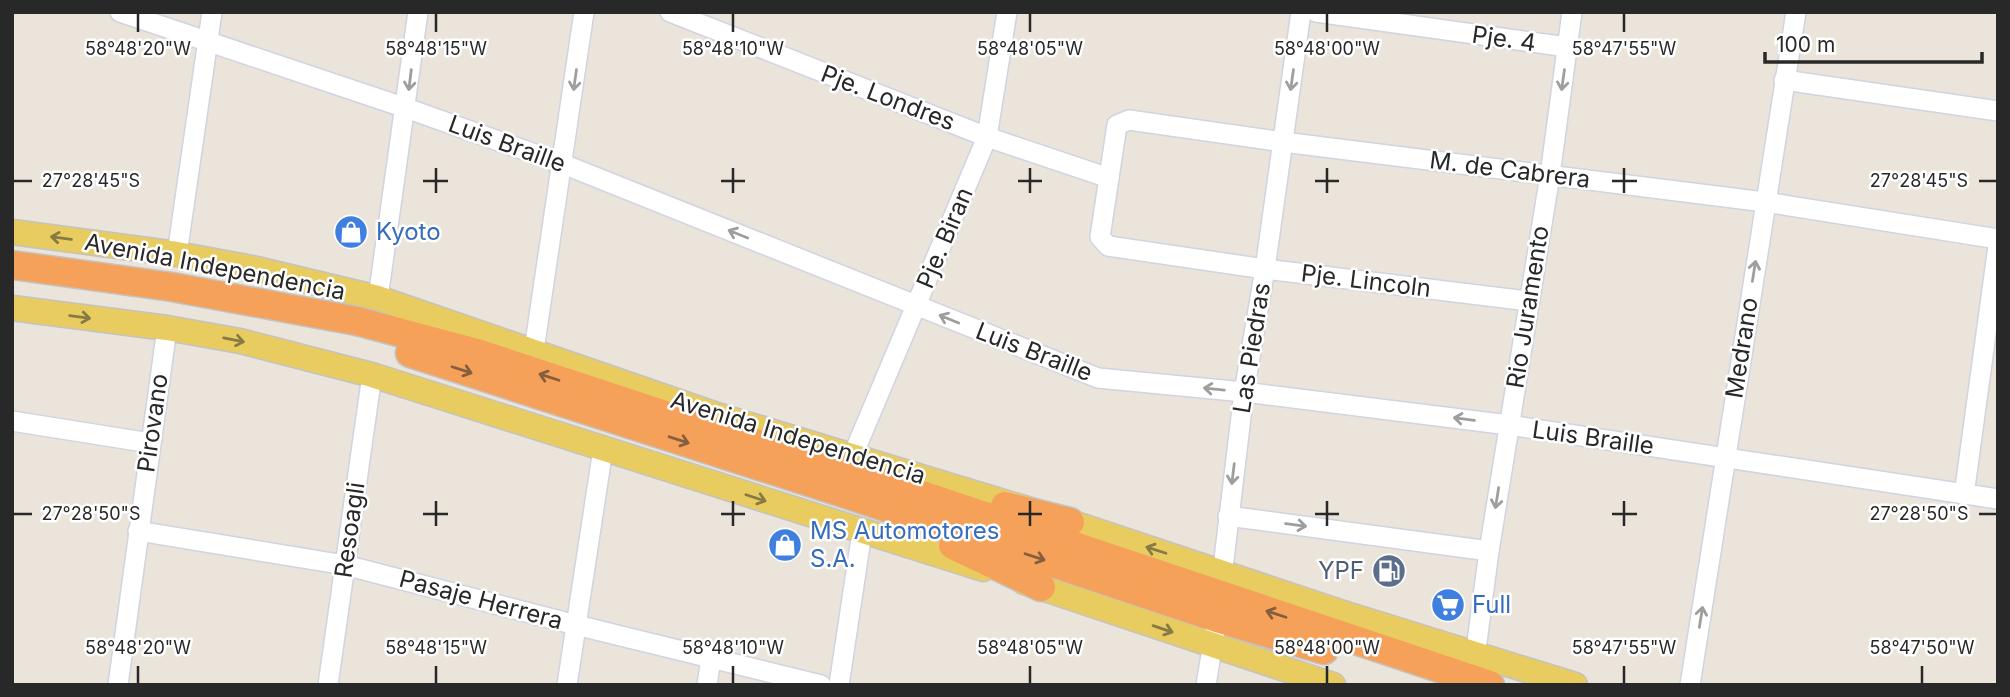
<svg xmlns="http://www.w3.org/2000/svg" width="2010" height="697" viewBox="0 0 2010 697" font-family="Inter,sans-serif">
  <style>
    .lines { fill: none; stroke-linecap: round; stroke-linejoin: round }
    .minor-casing { stroke: #d0d3e1; stroke-width: 22 }
    .major-casing { stroke: #c3c3c3; stroke-width: 27 }
    .highway-casing { stroke: #c3c3c3; stroke-width: 31 }
    .minor { stroke: #fff; stroke-width: 19 }
    .major { stroke: #e9cc60; stroke-width: 24 }
    .highway { stroke: #f6a159; stroke-width: 28 }
    .oneway { stroke: #9e9e9e }
    .oneway2 { stroke: #887a44 }
    .oneway3 { stroke: #855e3e }
    .ticks { fill: none; stroke: #282828; stroke-width: 2.5 }
    .labels { text-anchor: middle; stroke-width: 5; stroke-linejoin: round; paint-order: stroke }
    .street-label { font-size: 24px; fill: #282828; stroke: #fff }
    .shop-label { font-size: 24px; fill: #366cbe; stroke: #fff; text-anchor: start }
    .service-label { font-size: 24px; fill: #4e5e75; stroke: #fff; text-anchor: end }
    .ticks-label { font-size: 18px; text-anchor: middle; fill: #282828; stroke: #fff; stroke-width: 5; stroke-linejoin: round; paint-order: stroke }
  </style>
  <rect width="100%" height="100%" fill="#eae4da"/>
  <g class="lines">
    <g class="minor-casing">
      <g id="minor">
        <path d="M120 12 406 108 563 164 1098 378 1244 392 1509 425 1998 499"/>
        <path d="M670 12 987 137 1109 178"/>
        <path d="M1316 12 1567 47"/>
        <path d="M1784 80 1998 111"/>
        <path d="M177 254 212 12"/>
        <path d="M378 298 418 12"/>
        <path d="M1528 301 1265 269 1108 246 1100 237 1117 125 1129 120 1283 142 1765 202 1998 239"/>
        <path d="M534 350 584 12"/>
        <path d="M12 421 150 443"/>
        <path d="M853 455 987 137 1007 12"/>
        <path d="M1964 495 1998 246"/>
        <path d="M1228 516 1489 551"/>
        <path d="M138 531 345 565 576 625 821 685"/>
        <path d="M1474 665 1489 551 1550 175 1572 12"/>
        <path d="M118 685 167 328"/>
        <path d="M328 685 372 375"/>
        <path d="M567 685 603 449"/>
        <path d="M707 685 711 658"/>
        <path d="M839 685 862 532"/>
        <path d="M1206 685 1217 618 1244 392 1265 269 1301 12"/>
        <path d="M1690 685 1796 12"/>
      </g>
    </g>
    <g class="major-casing">
      <g id="major">
        <path d="M12 232 177 254 252 268 378 298 720 416 1070 522 1340 612 1575 685"/>
        <path d="M12 308 167 328 240 341 372 375 983 569"/>
        <path d="M1024 582 1333 685"/>
      </g>
    </g>
    <g class="highway-casing">
      <g id="highway">
        <path d="M12 265 172 287 286 308 357 321 477 353 717 432 841 468 1490 685"/>
        <path d="M410 353 843 493 1217 618 1324 650"/>
        <path d="M1005 506 1070 522"/>
        <path d="M953 545 1041 587"/>
      </g>
    </g>
    <use href="#minor" class="minor"/>
    <use href="#major" class="major"/>
    <use href="#highway" class="highway"/>
  </g>
  <defs><path id="oneway-shaft" d="M-6 0H5M1.5-3L5.5 0L1.5 3" fill="none" stroke-width="1.6" stroke-linecap="round" stroke-linejoin="round" transform="scale(1.75)"/></defs>
  <g class="oneway">
    <use href="#oneway-shaft" transform="translate(410 80) rotate(97)"/>
    <use href="#oneway-shaft" transform="translate(575 80) rotate(98)"/>
    <use href="#oneway-shaft" transform="translate(1292 80) rotate(98)"/>
    <use href="#oneway-shaft" transform="translate(1563 80) rotate(98)"/>
    <use href="#oneway-shaft" transform="translate(738 234) rotate(-158)"/>
    <use href="#oneway-shaft" transform="translate(1754 271) rotate(-81)"/>
    <use href="#oneway-shaft" transform="translate(949 319) rotate(-158)"/>
    <use href="#oneway-shaft" transform="translate(1214 389) rotate(-174)"/>
    <use href="#oneway-shaft" transform="translate(1464 419) rotate(-173)"/>
    <use href="#oneway-shaft" transform="translate(1233 474) rotate(97)"/>
    <use href="#oneway-shaft" transform="translate(1497 498) rotate(99)"/>
    <use href="#oneway-shaft" transform="translate(1296 525) rotate(7)"/>
    <use href="#oneway-shaft" transform="translate(1701 617) rotate(-81)"/>
  </g>
  <g class="oneway2">
    <use href="#oneway-shaft" transform="translate(61 238) rotate(-172)"/>
    <use href="#oneway-shaft" transform="translate(80 317) rotate(7)"/>
    <use href="#oneway-shaft" transform="translate(234 340) rotate(11)"/>
    <use href="#oneway-shaft" transform="translate(756 498) rotate(18)"/>
    <use href="#oneway-shaft" transform="translate(1156 550) rotate(-162)"/>
    <use href="#oneway-shaft" transform="translate(1163 629) rotate(19)"/>
  </g>
  <g class="oneway3">
    <use href="#oneway-shaft" transform="translate(462 370) rotate(18)"/>
    <use href="#oneway-shaft" transform="translate(549 377) rotate(-162)"/>
    <use href="#oneway-shaft" transform="translate(679 440) rotate(18)"/>
    <use href="#oneway-shaft" transform="translate(1035 557) rotate(18)"/>
    <use href="#oneway-shaft" transform="translate(1276 614) rotate(-162)"/>
  </g>
  <path class="ticks" d="M138 14V32M436 14V32M733 14V32M1030 14V32M1327 14V32M1624 14V32M436 168V193M733 168V193M1030 168V193M1327 168V193M1624 168V193M14 181H32M423 181H448M721 181H745M1018 181H1042M1315 181H1339M1612 181H1637M1979 181H1996M436 501V526M733 501V526M1030 501V526M1327 501V526M1624 501V526M14 514H32M423 514H448M721 514H745M1018 514H1042M1315 514H1339M1612 514H1637M1979 514H1996M138 666V683M436 666V683M733 666V683M1030 666V683M1327 666V683M1624 666V683M1922 666V683"/>
  <defs>
    <g id="shop-disc" transform="scale(1.75)"><circle r="9.5" fill="#3f7fe0" stroke="#fff"/><path d="M-5-2.5h2.3a2.7 3.5 0 0 1 5.4 0H5L5.5 6h-11ZM-1.5-2.5h3a1.5 2.3 0 0 0-3 0Z" fill="#fff"/></g>
    <g id="fuel-disc" transform="scale(1.75)"><circle r="9.5" fill="#5c6f8a" stroke="#fff"/><path d="M-5.5-6h7V0h2V4h1.3V-2.5L3-4.5l.8-.8L6-3V5H2.5V1h-1V6h-7ZM-4.2-4.7v3.2H.2V-4.7Z" fill="#fff"/></g>
    <g id="supermarket-disc" transform="scale(1.75)"><circle r="9.5" fill="#3f7fe0" stroke="#fff"/><path d="M-6-5.5h2.5l.6 2H6L4.5 2H-2.5L-4.4-4H-6ZM-1.5 3.2a1.3 1.3 0 1 0 .1 0ZM3 3.2a1.3 1.3 0 1 0 .1 0Z" fill="#fff"/></g>
  </defs>
  <g fill-rule="evenodd">
    <use href="#shop-disc" x="351" y="232"/>
    <use href="#shop-disc" x="785" y="545"/>
    <use href="#fuel-disc" x="1389" y="571"/>
    <use href="#supermarket-disc" x="1448" y="605"/>
  </g>
  <g class="labels">
    <g class="street-label">
      <text transform="translate(1504 39) rotate(8)" y="8">Pje. 4</text>
      <text transform="translate(888 98) rotate(21)" y="8">Pje. Londres</text>
      <text transform="translate(507 144) rotate(20)" y="8">Luis Braille</text>
      <text transform="translate(1510 170) rotate(7)" y="8">M. de Cabrera</text>
      <text transform="translate(945 238) rotate(-67)" y="8">Pje. Biran</text>
      <text transform="translate(215 267) rotate(11)" y="8">Avenida Independencia</text>
      <text transform="translate(1366 281) rotate(7)" y="8">Pje. Lincoln</text>
      <text transform="translate(1528 307) rotate(-81)" y="8">Rio Juramento</text>
      <text transform="translate(1252 348) rotate(-81)" y="8">Las Piedras</text>
      <text transform="translate(1742 348) rotate(-81)" y="8">Medrano</text>
      <text transform="translate(1034 352) rotate(21)" y="8">Luis Braille</text>
      <text transform="translate(153 423) rotate(-82)" y="8">Pirovano</text>
      <text transform="translate(798 438) rotate(17)" y="8">Avenida Independencia</text>
      <text transform="translate(1593 438) rotate(8)" y="8">Luis Braille</text>
      <text transform="translate(350 530) rotate(-82)" y="8">Resoagli</text>
      <text transform="translate(481 600) rotate(15)" y="8">Pasaje Herrera</text>
    </g>
    <g class="shop-label">
      <text x="376" y="240">Kyoto</text>
      <text x="810" y="539">MS Automotores<tspan x="810" dy="28">S.A.</tspan></text>
      <text x="1472" y="613">Full</text>
    </g>
    <g class="service-label">
      <text x="1364" y="579">YPF</text>
    </g>
  </g>
  <g class="ticks-label">
    <text x="138" y="55">58°48'20"W</text>
    <text x="436" y="55">58°48'15"W</text>
    <text x="733" y="55">58°48'10"W</text>
    <text x="1030" y="55">58°48'05"W</text>
    <text x="1327" y="55">58°48'00"W</text>
    <text x="1624" y="55">58°47'55"W</text>
    <text x="91" y="187">27°28'45"S</text>
    <text x="1919" y="187">27°28'45"S</text>
    <text x="91" y="520">27°28'50"S</text>
    <text x="1919" y="520">27°28'50"S</text>
    <text x="138" y="654">58°48'20"W</text>
    <text x="436" y="654">58°48'15"W</text>
    <text x="733" y="654">58°48'10"W</text>
    <text x="1030" y="654">58°48'05"W</text>
    <text x="1327" y="654">58°48'00"W</text>
    <text x="1624" y="654">58°47'55"W</text>
    <text x="1922" y="654">58°47'50"W</text>
  </g>
  <rect width="2010" height="697" fill="none" stroke="#282828" stroke-width="28"/>
  <path d="M1765 52v10h217v-10" fill="none" stroke="#282828" stroke-width="3.5"/>
  <text x="1776" y="52" font-size="21" fill="#282828" stroke="#ffffff" stroke-width="5" paint-order="stroke">100 m</text>
</svg>
